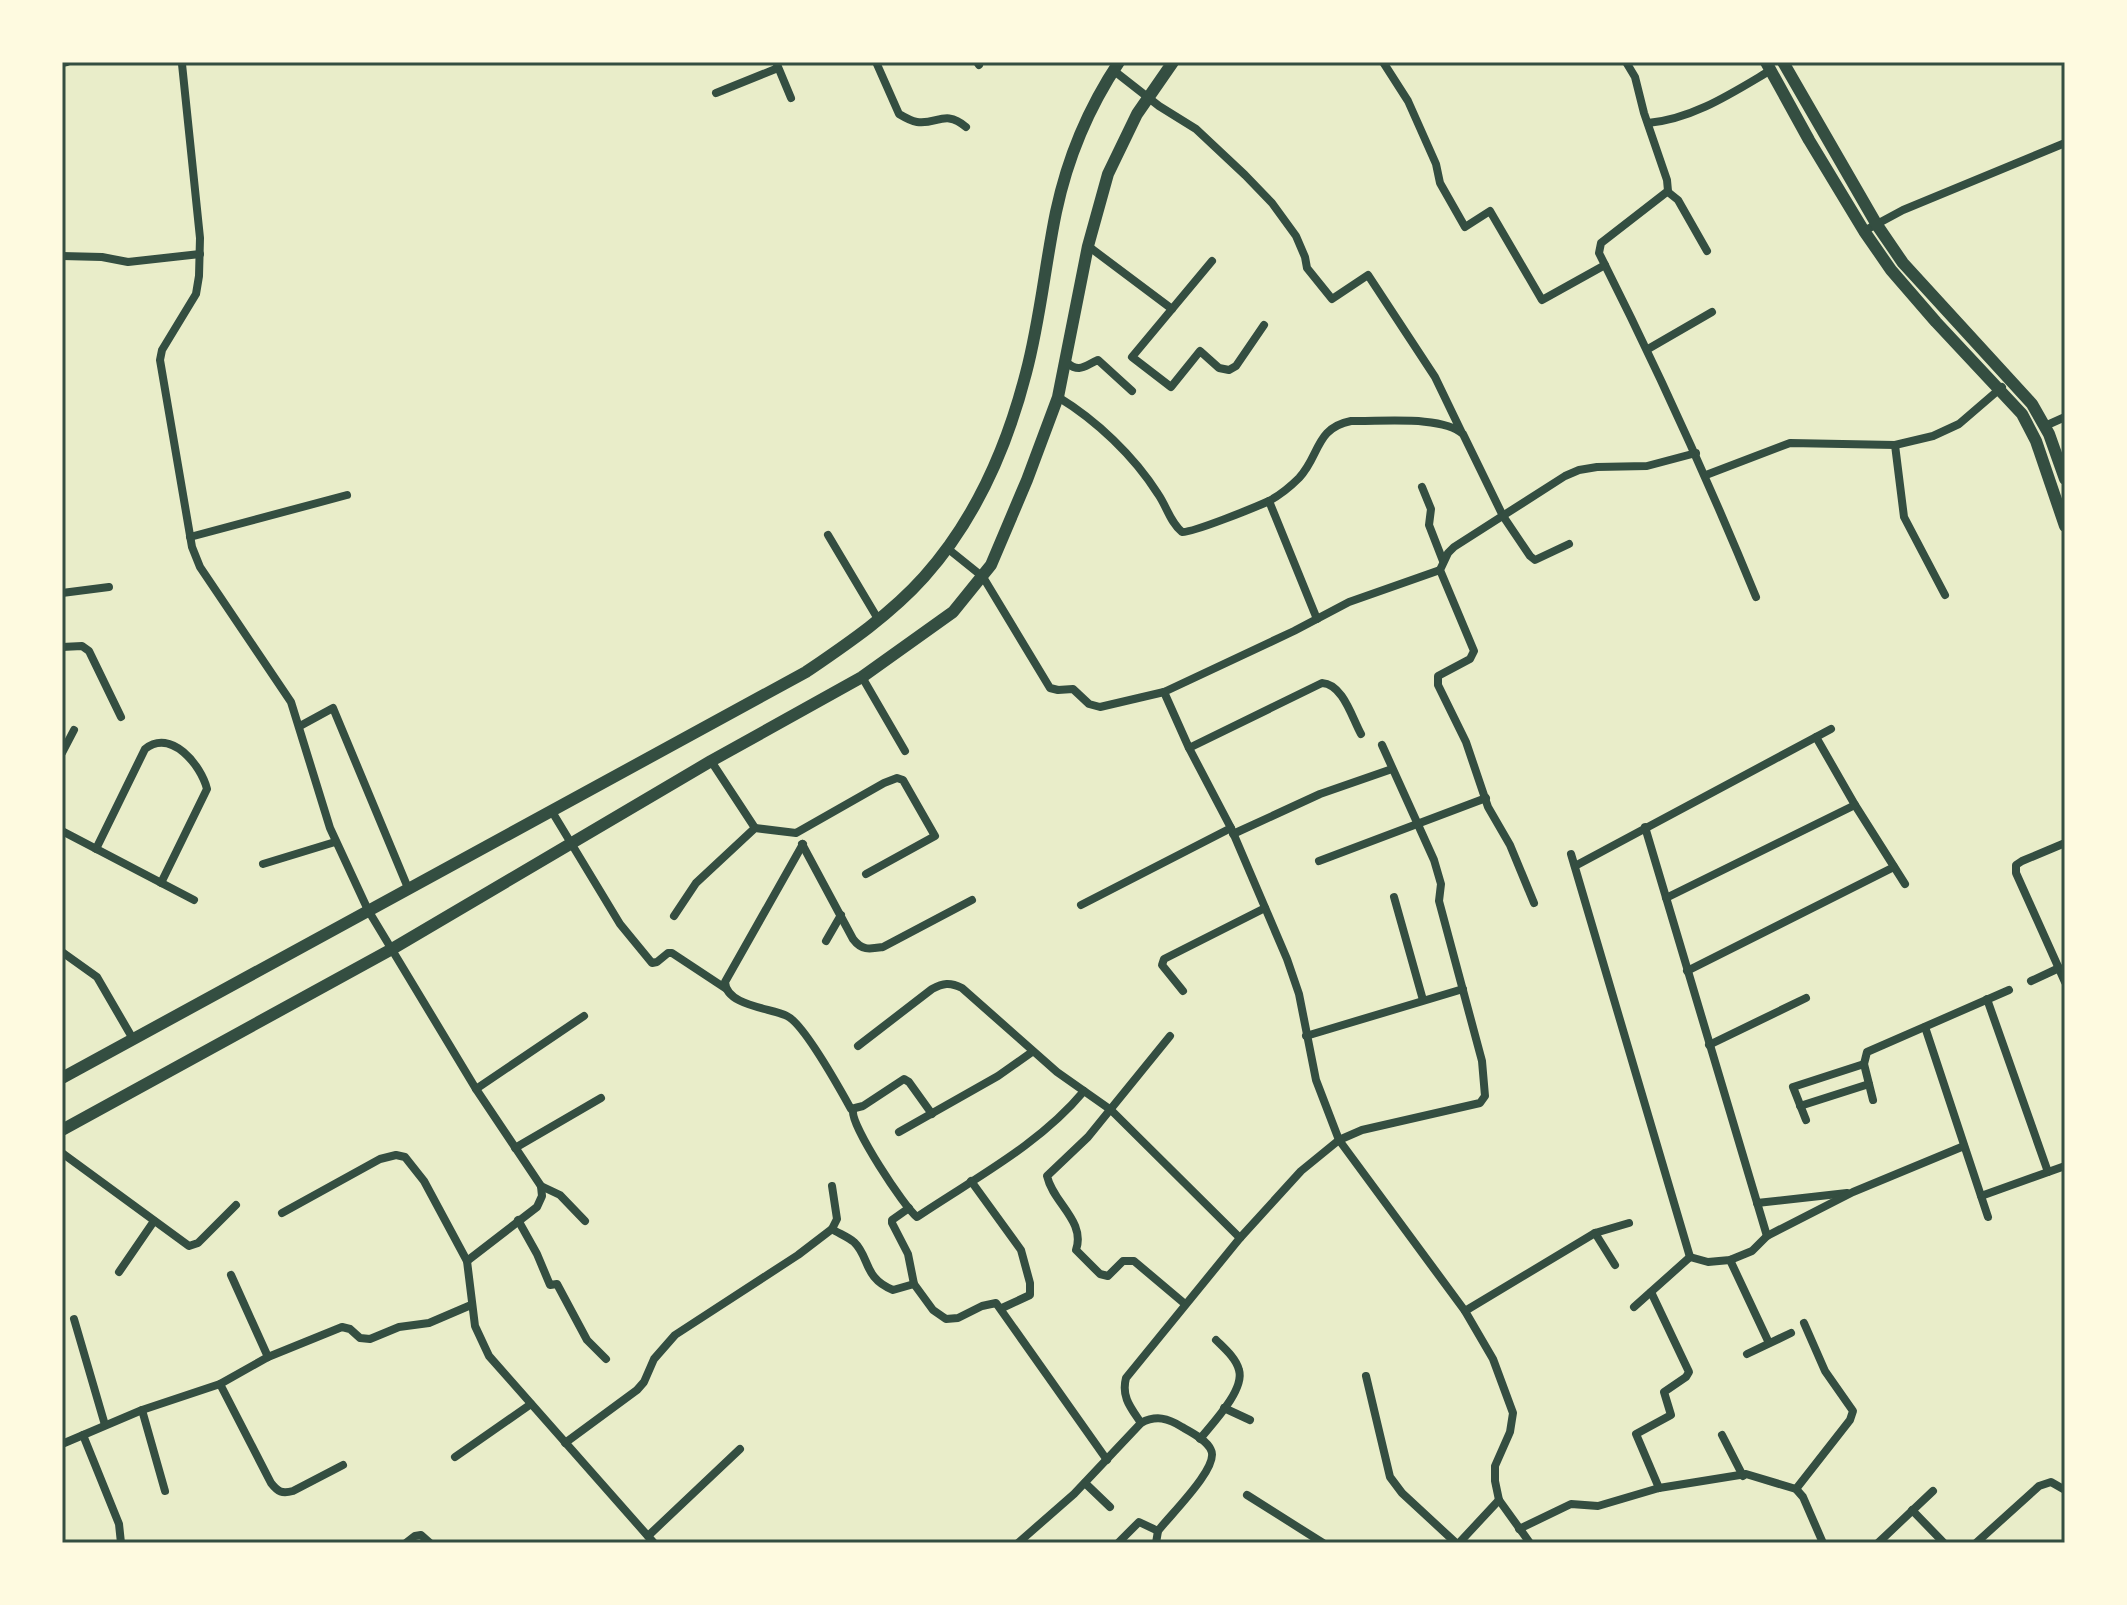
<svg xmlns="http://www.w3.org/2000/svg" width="2127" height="1605" viewBox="0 0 2127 1605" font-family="Signika,sans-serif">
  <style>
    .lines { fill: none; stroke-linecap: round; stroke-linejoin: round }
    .minor { stroke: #344e41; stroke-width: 8 }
    .tertiary { stroke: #344e41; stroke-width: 12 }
    .neatline { fill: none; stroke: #344e41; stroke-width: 3 }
  </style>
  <rect width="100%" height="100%" fill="#e9edc9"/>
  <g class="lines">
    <g class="minor">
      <path d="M776 62 791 98"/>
      <path d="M876 62 899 114C904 117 911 121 917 122 937 125 945 109 966 127"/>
      <path d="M977 62 979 65"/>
      <path d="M1383 62 1408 101 1436 164 1440 183 1465 227 1490 211 1542 300 1605 265"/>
      <path d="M1626 62 1635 77 1644 113 1667 180 1668 191 1601 243 1599 253C1656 366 1708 480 1756 597"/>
      <path d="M62 63 67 62"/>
      <path d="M182 64 200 238 199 276 196 294 162 350 160 360 192 547 200 567 291 702 330 828 368 910 476 1089 541 1186 542 1196 537 1207 467 1261"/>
      <path d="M1113 70 1159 106 1196 129 1245 175 1272 203 1296 236 1305 257 1307 268 1332 299 1368 275 1435 377 1461 431"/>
      <path d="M716 93 778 68"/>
      <path d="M1648 123C1693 119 1732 93 1771 70"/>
      <path d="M1668 192 1678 200 1707 251"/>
      <path d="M1864 231 1903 210 2065 143"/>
      <path d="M1088 246 1172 309"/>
      <path d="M62 256 102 257 128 262 200 254"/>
      <path d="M1212 261 1132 357 1171 387 1200 351 1219 368 1229 370 1236 366 1264 325"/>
      <path d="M1648 349 1712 312"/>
      <path d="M1067 363C1080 373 1084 366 1098 360L1132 391"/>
      <path d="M1058 397C1096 420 1134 456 1158 494 1167 507 1170 522 1182 532 1192 533 1256 507 1269 501 1280 495 1290 487 1299 478 1320 456 1315 428 1351 421 1380 422 1442 415 1463 434L1503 516 1530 556 1535 560 1569 544"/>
      <path d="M2045 426 2065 417"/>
      <path d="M1895 445 1904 517 1945 595"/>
      <path d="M1706 475 1790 443 1895 445 1933 436 1959 424 2002 387"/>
      <path d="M1422 487 1431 509 1429 525 1443 561"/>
      <path d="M1269 501 1317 619"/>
      <path d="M828 535 878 619"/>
      <path d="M190 537 347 495"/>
      <path d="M947 548 983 577 1050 688 1058 690 1073 689 1089 704 1100 707 1164 692 1294 631 1349 602 1440 570"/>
      <path d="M62 593 109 587"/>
      <path d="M62 647 82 646 89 651 121 717"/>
      <path d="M862 677 905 751"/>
      <path d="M1164 692 1189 748 1231 828 1287 959 1299 994 1316 1080 1339 1140 1465 1311 1493 1359 1513 1413 1510 1432 1495 1466V1481L1499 1500 1530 1543"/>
      <path d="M300 726 333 708 408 888"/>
      <path d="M1816 737 1855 805 1905 884"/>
      <path d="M1189 748 1322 683C1343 684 1352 718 1361 734"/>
      <path d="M62 753 74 730"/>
      <path d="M711 761 755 828"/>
      <path d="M551 810 620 924 652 963 657 962 668 953H672L725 988"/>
      <path d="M1645 827 1767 1236"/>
      <path d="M62 831 194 900"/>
      <path d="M1233 834 1320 794 1392 769"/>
      <path d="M2065 843 2022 861 2016 865V873L2065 982"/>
      <path d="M802 844 853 939C862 951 870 949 883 947L972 900"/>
      <path d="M803 844 725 982C726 1006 771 1008 787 1016 804 1024 841 1091 851 1109L863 1106 904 1079 909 1082 932 1114"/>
      <path d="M96 849 145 749C171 728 201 765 207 789L161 883"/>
      <path d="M1571 854 1690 1257"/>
      <path d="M1319 861 1486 798"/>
      <path d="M263 864 335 842"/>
      <path d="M1575 866 1831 729"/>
      <path d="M1394 897 1423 1000"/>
      <path d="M1666 898 1855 805"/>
      <path d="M1534 903 1510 845 1488 807 1466 742 1438 685V676L1470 659 1474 651 1440 570 1448 553 1454 547 1565 476 1579 470 1597 467 1647 466 1696 453"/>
      <path d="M1081 905 1231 828"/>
      <path d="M674 916 696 883 755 828 796 833 884 783 897 778 903 780 935 836 866 874"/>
      <path d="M826 941 841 915"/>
      <path d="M62 952 97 977 133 1039"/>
      <path d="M1687 971 1894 867"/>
      <path d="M2031 981 2059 968"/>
      <path d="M1183 991 1162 965 1164 959 1265 908"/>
      <path d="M1987 999 2048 1172"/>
      <path d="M1925 1027 1981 1196"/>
      <path d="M1170 1036 1088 1137 1047 1176C1053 1203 1086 1221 1076 1250L1100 1274 1108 1276 1123 1261H1134L1185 1304"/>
      <path d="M1306 1036 1463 989"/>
      <path d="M1709 1045 1806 998"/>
      <path d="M858 1046 932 989C943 983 950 982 962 988L1057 1072 1111 1110 1240 1238"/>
      <path d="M476 1089 584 1016"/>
      <path d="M1873 1100 1864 1064 1867 1052 2009 990"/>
      <path d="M1800 1106 1869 1084"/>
      <path d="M853 1111C851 1126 904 1207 917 1217 975 1178 1039 1145 1084 1091"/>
      <path d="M1806 1120 1793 1087 1864 1064"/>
      <path d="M899 1132 998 1076 1032 1052"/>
      <path d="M515 1148 601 1098"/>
      <path d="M62 1153 189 1246 198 1243 236 1205"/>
      <path d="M971 1181 1021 1250 1030 1283V1295L1002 1308"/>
      <path d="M541 1186 560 1195 585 1221"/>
      <path d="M1757 1203 1847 1193"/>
      <path d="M909 1208 892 1220V1223L908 1254 914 1284 933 1310 946 1319 958 1318 982 1306 996 1303 1107 1460"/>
      <path d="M282 1213 380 1159 396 1155 405 1157 424 1181 467 1261 475 1326 489 1356 654 1543"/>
      <path d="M1988 1217 1981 1196 2065 1166"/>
      <path d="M518 1220 537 1254 550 1285 557 1284 587 1340 606 1359"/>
      <path d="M832 1229C838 1233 848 1237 854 1242 870 1257 863 1278 893 1290L914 1284"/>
      <path d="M1595 1233 1615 1265"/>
      <path d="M1690 1257 1708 1262 1730 1260 1752 1251 1767 1236 1853 1192 1964 1146"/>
      <path d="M1730 1260 1769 1343"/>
      <path d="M119 1272 154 1221"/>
      <path d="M231 1275 268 1357"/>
      <path d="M1651 1292 1689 1372 1686 1377 1664 1392 1671 1415 1636 1434 1659 1488"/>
      <path d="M1634 1307 1690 1257"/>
      <path d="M1465 1311 1595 1233 1629 1223"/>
      <path d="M74 1319 105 1425"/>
      <path d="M1747 1354 1791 1333"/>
      <path d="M1366 1376 1390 1477 1402 1493 1456 1543"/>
      <path d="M220 1384 271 1483C278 1492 282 1494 293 1491L343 1465"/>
      <path d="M1224 1408 1250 1420"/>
      <path d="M142 1410 165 1491"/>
      <path d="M1141 1423C1131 1408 1121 1397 1126 1378L1240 1238 1301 1171 1339 1140 1362 1130 1480 1103 1485 1096 1482 1061 1439 901 1441 884 1434 860 1382 745"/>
      <path d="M83 1435 119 1524 121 1543"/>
      <path d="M1722 1435 1743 1476"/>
      <path d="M1200 1439C1212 1424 1245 1390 1239 1370 1236 1358 1224 1348 1216 1340"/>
      <path d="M565 1443 637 1390 644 1382 654 1359 675 1335 798 1255 832 1229 837 1219 832 1186"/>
      <path d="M62 1444 142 1410 220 1384 268 1357 342 1327 350 1329 360 1338 370 1339 399 1327 429 1323 471 1305"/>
      <path d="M455 1457 531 1404"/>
      <path d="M1085 1483 1110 1507"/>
      <path d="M1796 1489 1850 1420 1853 1411 1825 1371 1804 1323"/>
      <path d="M1247 1495 1323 1543"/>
      <path d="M1912 1510 1944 1543"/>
      <path d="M1519 1529 1571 1504 1598 1506 1659 1488 1746 1474 1796 1489 1803 1497 1823 1543"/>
      <path d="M648 1536 740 1449"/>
      <path d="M406 1543 415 1536 421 1535 430 1543"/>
      <path d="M1018 1543 1074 1494 1141 1423C1156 1415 1168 1418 1182 1427 1191 1432 1207 1440 1211 1450 1220 1467 1169 1516 1158 1531L1156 1543"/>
      <path d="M1118 1543 1139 1522 1158 1531"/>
      <path d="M1459 1543 1499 1500"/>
      <path d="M1878 1543 1933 1491"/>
      <path d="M1976 1543 2039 1486 2051 1482 2065 1490"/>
    </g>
    <g class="tertiary">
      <path d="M1766 62 1809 140 1864 231 1891 270 1936 322 2022 414 2036 441 2065 526"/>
      <path d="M1783 62 1877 225 1903 263 2032 404 2049 434 2065 479"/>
      <path d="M62 1078 806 672C847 644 890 615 924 577 975 520 1007 447 1026 373 1040 321 1045 265 1056 212 1067 160 1089 107 1119 62"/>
      <path d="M62 1130 392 949 711 761 862 677 953 612 991 565 1027 480 1058 397 1088 246 1108 174 1137 114 1173 62"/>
    </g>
  </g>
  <rect width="2127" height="1605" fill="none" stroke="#fefae0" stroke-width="128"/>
  <rect x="64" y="64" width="1999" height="1477" class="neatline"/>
</svg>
